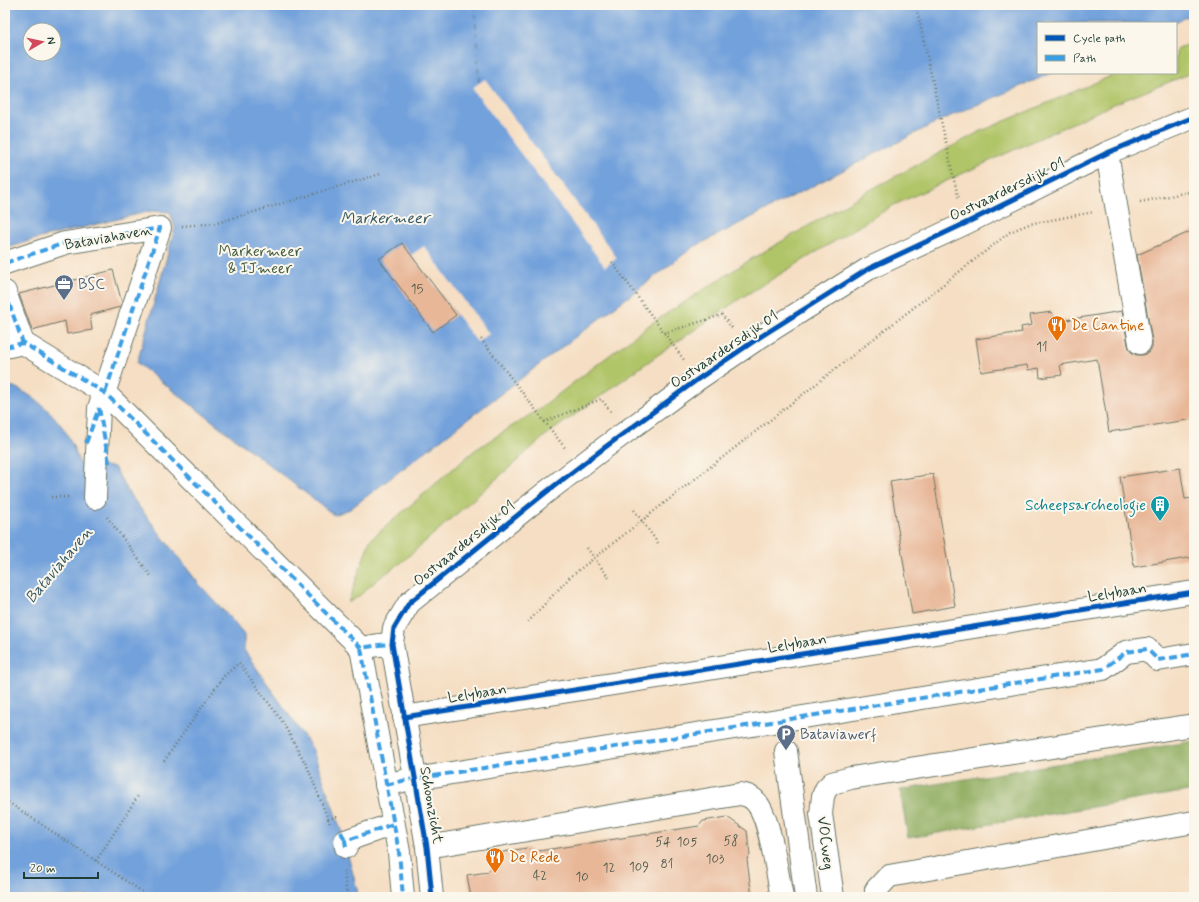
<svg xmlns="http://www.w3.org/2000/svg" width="1199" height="902" viewBox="0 0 1199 902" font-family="Mynerve,sans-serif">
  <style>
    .green { fill: #b0c467; stroke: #68804e }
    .forest { fill: #8caa5c; stroke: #567448 }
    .water { fill: #72a1db; stroke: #486f88; fill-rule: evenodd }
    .pier { fill: #f5dec3 }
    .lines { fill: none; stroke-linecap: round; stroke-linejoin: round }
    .ferry { stroke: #385b66; stroke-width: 1; stroke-dasharray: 5 4; stroke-linecap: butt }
    .building { fill: #e8b798 }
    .minor-casing { stroke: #6a7566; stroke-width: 24 }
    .path { stroke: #6a7566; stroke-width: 2.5; stroke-dasharray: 1 3; stroke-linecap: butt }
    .minor { stroke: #fff; stroke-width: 22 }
    .quiet { stroke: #3c9ee2; stroke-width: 4; stroke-dasharray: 8 4; stroke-linecap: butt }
    .cycleway-casing { stroke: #fbf7ec; stroke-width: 8 }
    .cycleway { stroke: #0057b8; stroke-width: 5 }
    .labels { text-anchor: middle; stroke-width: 4; stroke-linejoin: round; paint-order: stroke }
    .number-label { font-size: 13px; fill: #515c4d }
    .street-label { font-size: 15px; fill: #1f3d34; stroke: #fbf7ec }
    .park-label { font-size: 15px; fill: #435f41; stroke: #fbf7ec }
    .service-label { font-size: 15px; fill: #4e5e75; stroke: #fbf7ec; text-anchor: start }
    .food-label { font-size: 15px; fill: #c56008; stroke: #fbf7ec; text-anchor: start }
    .culture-label { font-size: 15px; fill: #0d838f; stroke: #fbf7ec; text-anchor: end }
    .water-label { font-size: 16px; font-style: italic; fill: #385b66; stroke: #fbf7ec }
  </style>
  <rect width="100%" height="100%" fill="#fbf7ec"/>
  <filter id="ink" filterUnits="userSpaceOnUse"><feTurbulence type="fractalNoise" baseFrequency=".025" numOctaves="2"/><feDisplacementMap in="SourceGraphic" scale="8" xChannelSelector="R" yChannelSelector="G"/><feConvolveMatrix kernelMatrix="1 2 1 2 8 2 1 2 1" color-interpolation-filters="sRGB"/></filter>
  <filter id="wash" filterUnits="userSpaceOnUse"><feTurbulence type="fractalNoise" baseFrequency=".012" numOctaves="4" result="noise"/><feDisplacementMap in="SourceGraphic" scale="16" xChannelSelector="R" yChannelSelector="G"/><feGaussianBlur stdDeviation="0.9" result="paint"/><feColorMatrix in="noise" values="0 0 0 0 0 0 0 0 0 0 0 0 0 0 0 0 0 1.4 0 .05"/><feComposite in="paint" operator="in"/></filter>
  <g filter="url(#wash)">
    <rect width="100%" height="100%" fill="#f5dec3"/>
    <path class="green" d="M1194 42V72L1114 104 894 205 741 298 655 357 545 436 402 562 378 579 359 596 348 603 370 540 475 450 539 409 649 325 748 261 868 191 979 132 1118 73H1176V49Z"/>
    <path class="forest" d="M1194 741V790L908 838 900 790Z"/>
    <g class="water">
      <path d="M5 5H1194V14L1172 23H1038V73H1052L939 121 692 248 350 509 334 515 137 363 175 228 170 212 151 211 32 240 5 249ZM30 30H54V54H30Z"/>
      <path d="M5 384C29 390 56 414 68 436 73 444 76 455 80 464L114 467 130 495 199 584 232 620 244 635V650L312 748 342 833 357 889 358 897H5Z"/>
    </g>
    <g class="pier">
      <path d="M485 79 617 258 605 267 472 88Z"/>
      <path d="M424 246 489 334 477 342 411 255Z"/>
    </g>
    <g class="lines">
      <path class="ferry" d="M475 5 479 83"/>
    </g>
    <g id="blocks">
      <g class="building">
        <path d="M1194 230V419L1109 432 1097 359 1060 365 1062 375 1040 378 1039 368 1028 370 1027 365 981 372 976 339 1022 332 1021 327 1032 325 1030 315 1052 312 1054 322 1122 311 1128 345 1130 351 1136 355H1143L1148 353 1152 348V341L1137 255Z"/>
        <path d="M402 243 456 315 433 332 379 259Z"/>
        <path d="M113 270 122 303 120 307 90 315 92 330 67 334 65 321 32 330 19 294Z"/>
        <path d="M1180 468 1185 499 1194 498V557L1134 567 1120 477Z"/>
        <path d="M933 474 955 606 912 614 890 481Z"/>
        <path d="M727 817 747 831 750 855 747 860 752 897H471L467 875 488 872 503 852 527 848 532 852 699 826 703 821Z"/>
      </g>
    </g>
  </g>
  <g filter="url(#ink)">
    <use href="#blocks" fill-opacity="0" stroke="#6a7566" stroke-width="1"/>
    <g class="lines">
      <g class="minor-casing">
        <g id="minor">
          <path d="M1107 153 1140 343"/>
          <path d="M5 263 65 243 160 228 99 408 95 498"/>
          <path d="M5 292 23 343 105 393 361 648 379 645 392 644"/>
          <path d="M5 347 23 343"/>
          <path d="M361 648 399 852 403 897"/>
          <path d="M404 717 1194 592"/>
          <path d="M786 751 806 897"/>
          <path d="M386 785 402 781 1103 669 1126 652 1147 649 1158 660 1194 654"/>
          <path d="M346 847 345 841 393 824"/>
          <path d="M427 847 740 794C746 795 751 796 756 802 770 817 777 874 782 897"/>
          <path d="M432 897 427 847 392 644 394 628 409 603 545 493 604 448 698 379 760 337 868 269 966 223 1107 153 1194 117"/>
          <path d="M833 897 821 814 823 796 826 789 832 783 851 778 1194 725"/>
          <path d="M876 897V890L889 876 1194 822"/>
        </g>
      </g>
      <g class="path">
        <path d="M916 5 954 180 959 200"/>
        <path d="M1140 202 1194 191"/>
        <path d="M182 226 217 223 380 174"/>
        <path d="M612 262 684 360"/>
        <path d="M664 333 722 315 732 328"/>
        <path d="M481 339 565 448"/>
        <path d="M544 422 601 399 612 413"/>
        <path d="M51 497H71"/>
        <path d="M634 510 658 543"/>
        <path d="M107 517 151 576"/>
        <path d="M587 548 609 578"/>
        <path d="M528 622 570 577 1010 232 1029 224 1094 212"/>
        <path d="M164 761 223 677 239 663 282 721 308 768 330 824"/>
        <path d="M5 800 150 897"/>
        <path d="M328 819 336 817 337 818"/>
        <path d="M96 861 138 796"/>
        <path d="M344 871 347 897"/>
      </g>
      <use href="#minor" class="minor"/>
      <g class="quiet">
        <path d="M5 263 65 243 160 228 105 393"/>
        <path d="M5 292 23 343 105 393 361 648 379 645 392 644"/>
        <path d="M5 347 23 343"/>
        <path d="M99 408 109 463"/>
        <path d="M86 443 99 408"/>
        <path d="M361 648 399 852 403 897"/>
        <path d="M386 785 402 781 1103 669 1126 652 1147 649 1158 660 1194 654"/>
        <path d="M341 832 345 841"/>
        <path d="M346 847 345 841 393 824"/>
      </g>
      <g class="cycleway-casing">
        <g id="cycleway">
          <path d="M404 717 1194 592"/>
          <path d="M432 897 427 847 392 644 394 628 409 603 545 493 604 448 698 379 760 337 868 269 966 223 1107 153 1194 117"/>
        </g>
      </g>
      <use href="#cycleway" class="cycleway"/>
    </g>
  </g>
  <defs>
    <g id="office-pin" transform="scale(1)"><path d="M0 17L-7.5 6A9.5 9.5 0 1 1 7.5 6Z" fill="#5c6f8a" stroke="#fbf7ec"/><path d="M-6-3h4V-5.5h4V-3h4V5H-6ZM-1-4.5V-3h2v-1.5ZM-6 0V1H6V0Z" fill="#fff"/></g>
    <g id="restaurant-pin" transform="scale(1)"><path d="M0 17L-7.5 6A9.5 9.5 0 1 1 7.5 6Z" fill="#e8710a" stroke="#fbf7ec"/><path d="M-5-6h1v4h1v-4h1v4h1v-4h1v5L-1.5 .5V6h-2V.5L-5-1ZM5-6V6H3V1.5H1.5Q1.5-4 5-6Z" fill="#fff"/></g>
    <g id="building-pin" transform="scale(1)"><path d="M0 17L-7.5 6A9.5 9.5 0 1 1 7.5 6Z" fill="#0f9aa8" stroke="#fbf7ec"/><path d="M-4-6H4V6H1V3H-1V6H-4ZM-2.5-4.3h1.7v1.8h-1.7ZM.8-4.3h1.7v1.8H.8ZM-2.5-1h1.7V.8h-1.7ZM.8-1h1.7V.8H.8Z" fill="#fff"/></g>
    <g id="parking-pin" transform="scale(1)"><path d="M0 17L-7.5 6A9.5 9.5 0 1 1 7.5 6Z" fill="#5c6f8a" stroke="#fbf7ec"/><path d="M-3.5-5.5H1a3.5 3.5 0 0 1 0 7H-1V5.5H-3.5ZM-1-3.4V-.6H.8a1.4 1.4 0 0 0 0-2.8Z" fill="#fff"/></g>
  </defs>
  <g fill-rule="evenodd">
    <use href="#office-pin" x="64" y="284"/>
    <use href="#restaurant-pin" x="1057" y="325"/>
    <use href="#building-pin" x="1160" y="505"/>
    <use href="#parking-pin" x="786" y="734"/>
    <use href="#restaurant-pin" x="495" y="857"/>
  </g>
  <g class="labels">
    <g class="number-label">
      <text x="417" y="293">15</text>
      <text x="1042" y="351">11</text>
      <text x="731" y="845">58</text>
      <text x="663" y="846">54</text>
      <text x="687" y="846">105</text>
      <text x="715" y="863">103</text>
      <text x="667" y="868">81</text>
      <text x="639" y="871">109</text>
      <text x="609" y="872">12</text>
      <text x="540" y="880">42</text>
      <text x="582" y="881">10</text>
    </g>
    <g class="street-label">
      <text transform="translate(1007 189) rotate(-26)" y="5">Oostvaardersdijk 01</text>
      <text transform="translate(108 237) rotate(-10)" y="5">Bataviahaven</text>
      <text transform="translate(724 349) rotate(-34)" y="5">Oostvaardersdijk 01</text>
      <text transform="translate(464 543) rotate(-39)" y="5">Oostvaardersdijk 01</text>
      <text transform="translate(1117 592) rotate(-9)" y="5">Lelybaan</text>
      <text transform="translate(797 643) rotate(-9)" y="5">Lelybaan</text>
      <text transform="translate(477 693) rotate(-9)" y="5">Lelybaan</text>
      <text transform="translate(432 805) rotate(80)" y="5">Schoonzicht</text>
      <text transform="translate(826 843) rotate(83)" y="5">VOCweg</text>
    </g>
    <g class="park-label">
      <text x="260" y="256">Markermeer<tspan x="260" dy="17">&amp; IJmeer</tspan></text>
    </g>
    <g class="service-label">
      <text x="78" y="289">BSC</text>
      <text x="800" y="739">Bataviawerf</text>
    </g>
    <g class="food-label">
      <text x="1071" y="330">De Cantine</text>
      <text x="509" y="862">De Rede</text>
    </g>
    <g class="culture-label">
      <text x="1146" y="510">Scheepsarcheologie</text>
    </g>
    <g class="water-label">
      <text x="385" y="223">Markermeer</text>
      <text transform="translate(58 564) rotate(-50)" y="6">Bataviahaven</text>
    </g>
  </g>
  <rect width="1199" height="902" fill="none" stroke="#fbf7ec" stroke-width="20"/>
  <rect x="1037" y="22" width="140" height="52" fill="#fbf7ec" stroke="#a3ada2"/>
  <rect x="1045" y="35" width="20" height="6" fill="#0057b8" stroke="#a3ada2"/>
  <text x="1073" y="42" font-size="12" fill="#1f3d34">Cycle path</text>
  <rect x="1045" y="55" width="20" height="6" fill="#3c9ee2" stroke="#a3ada2"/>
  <text x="1073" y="62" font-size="12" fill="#1f3d34">Path</text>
  <g transform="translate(42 42) rotate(81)"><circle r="19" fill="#fbf7ec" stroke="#a3ada2"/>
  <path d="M0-3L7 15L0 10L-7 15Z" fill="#d1495b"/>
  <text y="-6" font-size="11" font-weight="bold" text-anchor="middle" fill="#1f3d34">N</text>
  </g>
  <path d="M24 872v6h74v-6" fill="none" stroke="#1f3d34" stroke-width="2"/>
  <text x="30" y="872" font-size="12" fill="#1f3d34" stroke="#fbf7ec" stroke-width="3" paint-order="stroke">20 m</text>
</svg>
